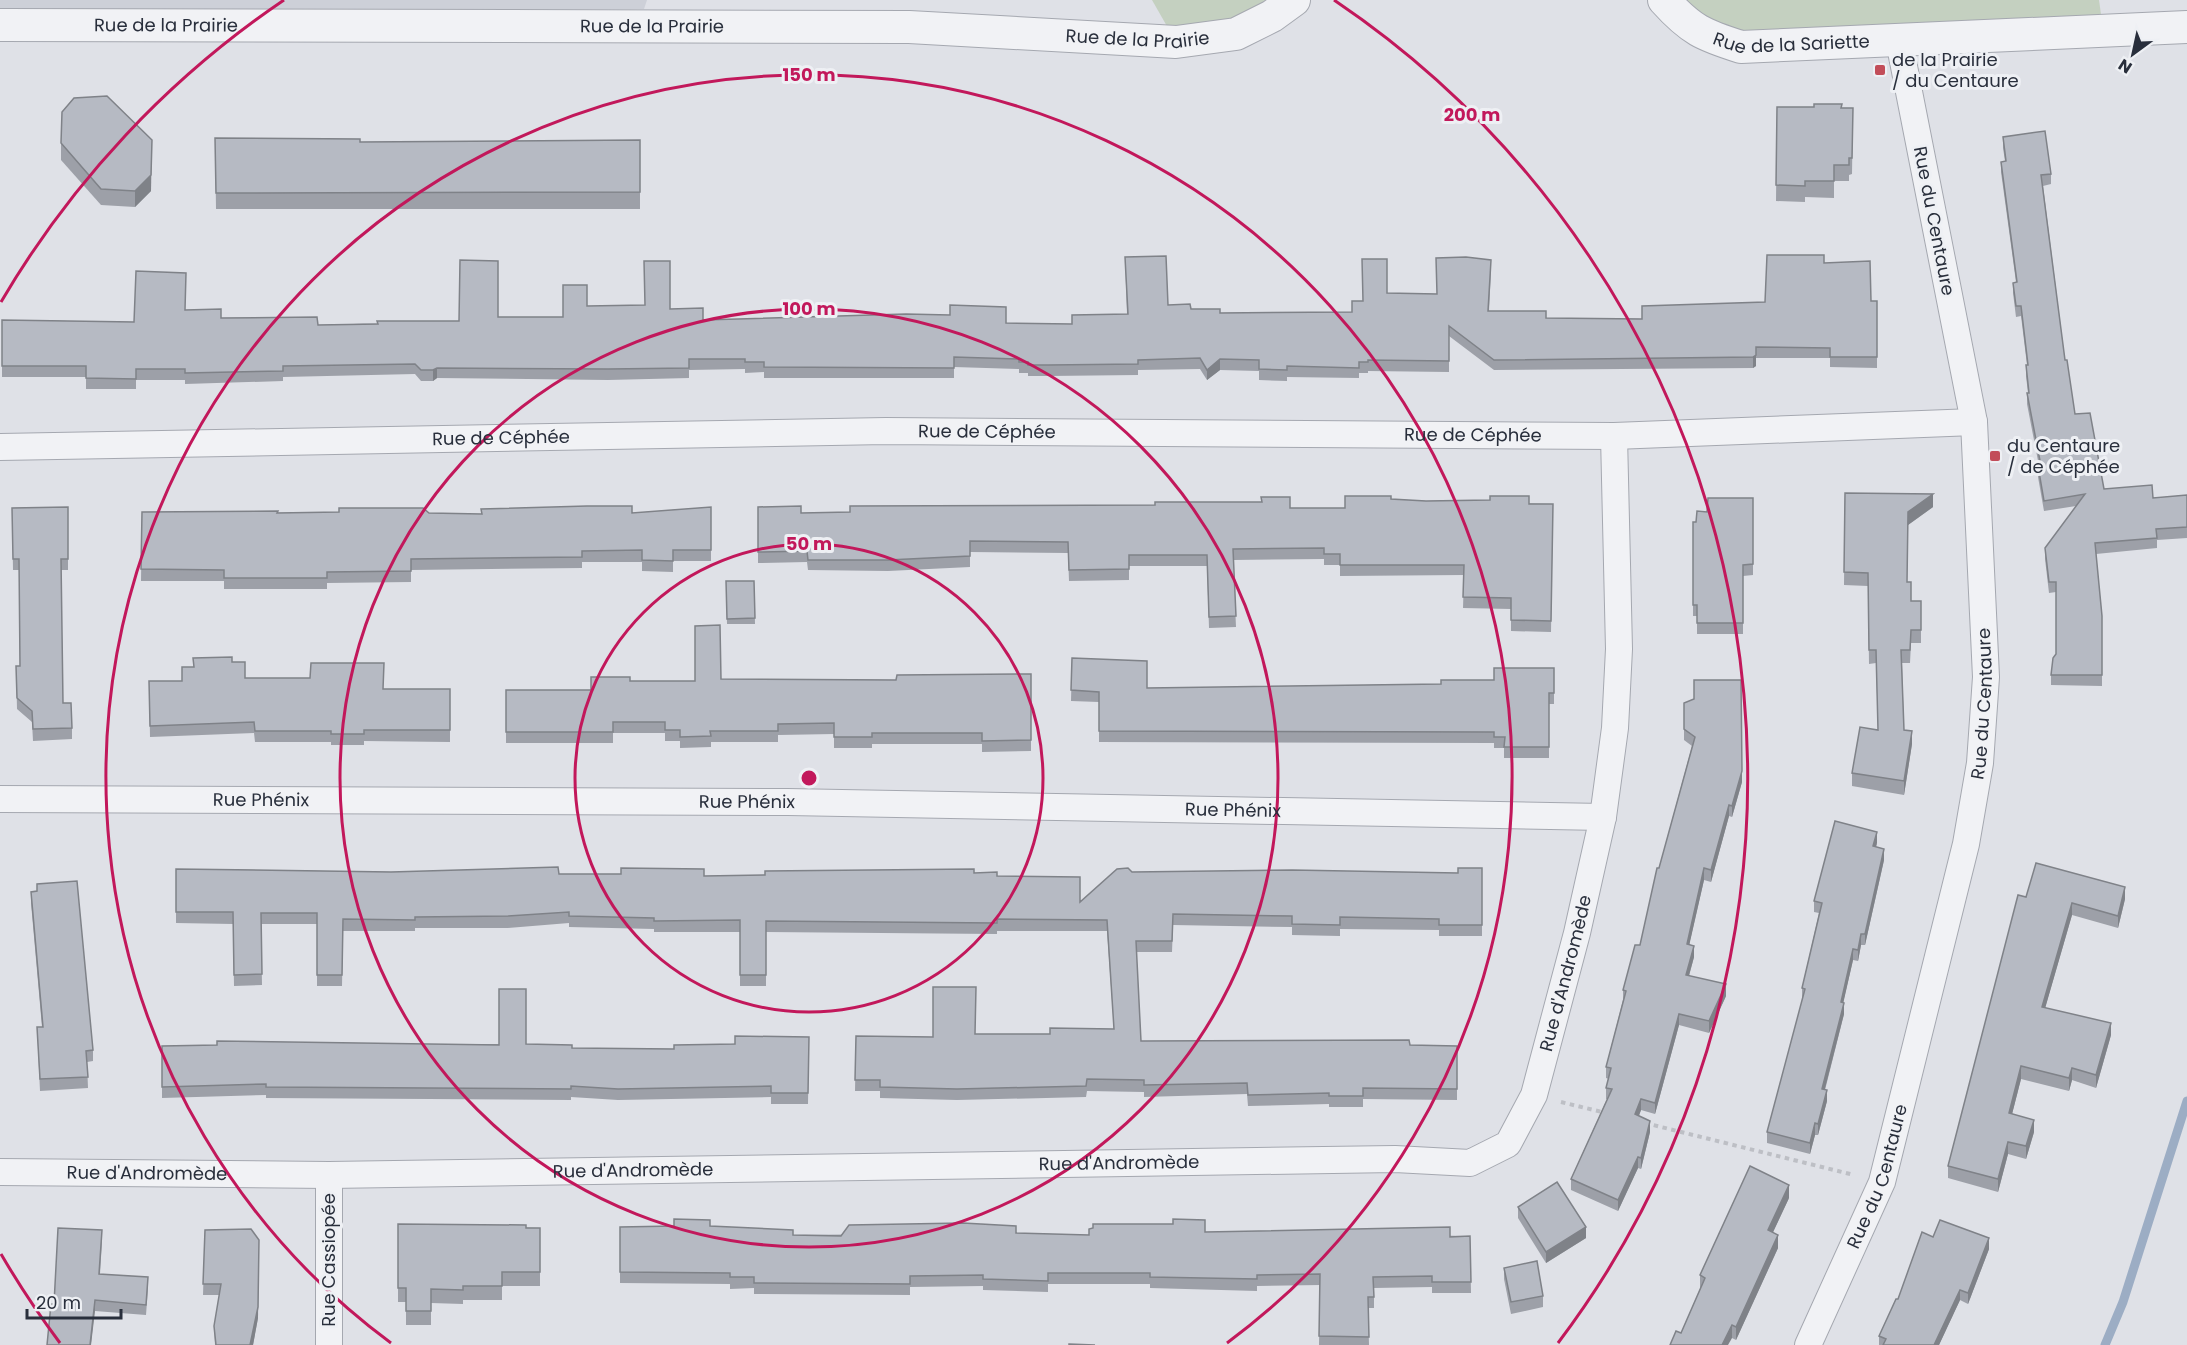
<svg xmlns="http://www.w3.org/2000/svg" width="2187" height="1345" viewBox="0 0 2187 1345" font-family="Poppins,sans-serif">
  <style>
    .built { fill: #cdd0d8 }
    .green { fill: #c4d0c0 }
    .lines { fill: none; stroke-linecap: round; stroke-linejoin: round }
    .stream { stroke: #9cadc4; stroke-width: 9 }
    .minor-casing { stroke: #a5a8b0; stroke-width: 28 }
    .tertiary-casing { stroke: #a5a8b0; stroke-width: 34 }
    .path { stroke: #bdbfc5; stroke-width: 4; stroke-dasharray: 4.5 4.5; stroke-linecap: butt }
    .minor { stroke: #f1f2f5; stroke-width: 26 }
    .tertiary { stroke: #f1f2f5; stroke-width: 32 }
    .wall { fill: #9da0a8 }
    .shaded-wall { fill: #7f8288 }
    .building { fill: #b6bac3; stroke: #7f8288; stroke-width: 1.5 }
    .ring { fill: none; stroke: #c2185b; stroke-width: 3 }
    .poi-dot { fill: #c24d59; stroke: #eef0f4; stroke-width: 2 }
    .labels { text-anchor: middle; stroke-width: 6; stroke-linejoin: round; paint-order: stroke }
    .street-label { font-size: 18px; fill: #292f3c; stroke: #eef0f4 }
    .poi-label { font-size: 18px; fill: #292f3c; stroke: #eef0f4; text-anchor: start }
    .centre { fill: #c2185b; stroke: #eef0f4; stroke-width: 3 }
    .ring-label { font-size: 18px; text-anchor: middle; font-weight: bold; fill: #c2185b; stroke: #eef0f4; stroke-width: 6; stroke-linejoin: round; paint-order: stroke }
  </style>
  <rect width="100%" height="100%" fill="#dfe1e7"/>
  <path class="built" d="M0 0H647L644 9 0 11Z"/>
  <g class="green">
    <path d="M1152 0H1294L1176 42Z"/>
    <path d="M1664 0H2099L2103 29 1741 47Z"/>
  </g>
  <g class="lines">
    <path class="stream" d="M2105 1345 2123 1302 2187 1101"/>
    <g class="minor-casing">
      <g id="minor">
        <path id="s1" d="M0 447 886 431 1614 436 1974 422"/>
        <path id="s2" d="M0 799 788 802 1603 817"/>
        <path id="s3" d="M0 1172 329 1175 1395 1159 1470 1163 1508 1144 1534 1095 1577 933 1603 817 1615 728 1619 649 1614 436"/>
        <path d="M329 1345V1175"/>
        <path id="s4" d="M1808 1345 1882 1182 1966 844 1980 763 1986 677 1974 422 1899 41"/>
      </g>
    </g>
    <g class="tertiary-casing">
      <g id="tertiary">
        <path id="s5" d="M1664 0C1691 30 1703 35 1741 47L2187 27"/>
        <path id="s6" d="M0 25 909 27 1176 42 1236 34 1272 16 1294 0"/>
      </g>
    </g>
    <g class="path">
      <path d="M1561 1102 1606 1113"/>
      <path d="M1645 1123 1854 1175"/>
    </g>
    <use href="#minor" class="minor"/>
    <use href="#tertiary" class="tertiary"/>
  </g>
  <g class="wall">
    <path d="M1777 107 1853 108 1852 174 1849 175V181H1834V198L1805 197V202L1776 201Z"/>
    <path d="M2003 137 2051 174V184L2043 186 2065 360 2075 414 2104 489 2153 498 2187 495V538L2157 540V548L2096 554 2102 616V686L2051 685V675L2056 654V592L2049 593 2045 559V548L2076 506 2044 511 2038 477V466H2039L2027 404V393H2028L2026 376V365H2027L2021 316 2016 317 2013 293V283L2016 282 2001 172V162L2005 161 2003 148Z"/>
    <path d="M215 138 360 142 640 140V209H216Z"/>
    <path d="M61 143 151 191 135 207 101 205 61 160Z"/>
    <path d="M1125 257 1168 305 1191 309 1220 313 1352 312 1363 301 1387 293 1437 294 1491 271 1489 311 1546 318 1642 319 1765 302 1824 263 1871 301H1877V368L1830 367V358H1756V366L1753 368 1494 370 1449 336V372L1368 371V373H1359V378L1287 377V381L1259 380V371L1220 370 1207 380 1200 369 1138 370V375L1048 376H1028V373H1019V369L954 367V378H764V372L745 373V369L689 370V378L608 380 437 378 433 381H421L415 374 283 377V381L185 384V380H136V389H86V377H2V320L134 322 186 310 221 318 318 325 459 321 498 317H563L587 306 670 309 703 320 1072 324 1127 314Z"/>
    <path d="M1845 493 1933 507 1908 525 1907 582 1911 601H1921V643H1911L1910 663H1902L1904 730 1912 744 1904 795 1852 786V773L1878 730 1876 663 1869 664 1868 586 1844 585Z"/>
    <path d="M1753 498V575L1743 576V634H1697V616H1693V522H1696L1707 512Z"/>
    <path d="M1391 499 1426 501 1553 504 1551 632 1511 631V609L1463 608 1464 575 1340 576V565H1324V559L1233 560 1236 627 1209 628 1207 566H1129V580L1069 581 1068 553 970 552V567L888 571 808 570 807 562 758 563V507L801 513 1290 508H1345Z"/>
    <path d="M68 507V570H61L63 703 72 728V739L33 741 32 722 17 709 16 666H20L19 570H13L12 508Z"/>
    <path d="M711 507V561H673V572L642 571V562H582V568L411 570V582L327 583V589H224V581H141L142 512 482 514 632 513Z"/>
    <path d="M726 581H754L755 624H727Z"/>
    <path d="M1072 658 1147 688 1441 684 1494 680 1554 668V704H1549V758H1504V748H1494V743L1099 742V702L1071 701Z"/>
    <path d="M232 662 245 678 383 689H450V742L364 741V745H331V742H255L254 733 150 737 149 681H182Z"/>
    <path d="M1031 674V751L982 752V744H872V748H834V734L778 735V742H711V747L680 748V741H665V733H613V743H506V690H591L630 681H695L721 679 896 680Z"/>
    <path d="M1684 703 1742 782 1732 817 1729 816 1711 882 1704 880 1689 945 1694 957 1689 976 1726 996 1709 1033 1679 1025 1655 1114 1641 1110 1639 1116 1650 1132 1641 1169 1638 1168 1618 1211 1571 1190V1179L1607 1099H1606V1088L1609 1079 1606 1078V1067L1623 1000V990L1640 945 1659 868 1692 746 1684 740Z"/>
    <path d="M1877 843 1876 847 1884 860 1865 945H1861L1858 961 1853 960 1843 1003 1844 1014 1825 1090 1827 1101 1818 1135H1815L1810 1154 1767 1143V1132L1803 1000 1802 999V988L1819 913 1814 912V901Z"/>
    <path d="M1482 868V936H1439V930L1340 929V936L1292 935V927L1173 925 1172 952H1136L1141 1041 1457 1046V1100L1363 1099V1107H1329V1104L1248 1106 1247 1094 1144 1097V1092L1087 1091 1086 1097 957 1100 880 1098V1091H855L856 1036 933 1037 975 1034H1050L1114 1029 1107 931H997V934L766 932V986H740V932H654V929L569 927V923L508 928H415V931H343L342 986H317V924H261L262 985 234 986 233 924 176 923V869L704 876 974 873 997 876 1080 902 1132 872 1458 873Z"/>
    <path d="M37 884 93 1050V1061L87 1062 88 1088 40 1091 37 1027H42L31 903V892H37Z"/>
    <path d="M2026 897 2125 899 2118 928 2072 915 2045 1008 2111 1035 2096 1088 2072 1080 2069 1091 2021 1079 2012 1114 2034 1132 2026 1159 2008 1154 1998 1192 1948 1178V1166Z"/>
    <path d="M809 1037 808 1104H771V1097L618 1100 571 1097V1100L266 1098V1095L162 1098V1046L526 1044 572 1048 674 1049Z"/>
    <path d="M1789 1198 1773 1232 1778 1248 1736 1340 1732 1338 1681 1333 1700 1289V1275Z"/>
    <path d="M1518 1207 1586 1238 1546 1263 1518 1218Z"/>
    <path d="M398 1224 540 1228V1286H502V1300H463V1304L431 1303V1325H406V1302H398Z"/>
    <path d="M710 1226 793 1235 1016 1233 1089 1235 1205 1232 1470 1236 1471 1293H1432V1287L1374 1288V1308H1368L1369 1345H1319L1320 1285 1257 1286V1291L1150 1288V1284H1048V1292L983 1290V1286L910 1287V1295L754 1294V1288L730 1289V1284L620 1283V1227Z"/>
    <path d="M205 1230 258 1318 253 1345H215L214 1326 220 1295H203Z"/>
    <path d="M1933 1237 1989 1249 1968 1304 1960 1300 1939 1345H1879V1336Z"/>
    <path d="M102 1241 100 1274 148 1288 146 1315 95 1311 54 1304Z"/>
    <path d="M1504 1268 1543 1296V1307L1511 1314 1504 1279Z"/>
  </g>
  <g class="shaded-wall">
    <path d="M152 140 151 191 135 207V191Z"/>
    <path d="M1756 355V366L1753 368V357Z"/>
    <path d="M1220 359V370L1207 380V370Z"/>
    <path d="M437 368V378L433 381V370Z"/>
    <path d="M1933 494V507L1908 525V512Z"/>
    <path d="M1912 731V744L1904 795V781Z"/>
    <path d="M1742 771V782L1732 817V806Z"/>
    <path d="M1729 805V816L1711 882V870Z"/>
    <path d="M1877 832V843L1873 857V846Z"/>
    <path d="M1884 849V860L1865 945V934Z"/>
    <path d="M1704 868V880L1687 955V944Z"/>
    <path d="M2125 887V899L2118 928V916Z"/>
    <path d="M2072 903V915L2042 1019V1007Z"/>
    <path d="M1861 934V945L1858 961V950Z"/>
    <path d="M1694 946V957L1686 986V975Z"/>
    <path d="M1853 949V960L1841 1013V1002Z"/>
    <path d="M1726 984V996L1709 1033V1021Z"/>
    <path d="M1844 1003V1014L1822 1100V1089Z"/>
    <path d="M1679 1014V1025L1655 1114V1103Z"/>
    <path d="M2111 1023V1035L2096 1088V1075Z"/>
    <path d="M2021 1066V1079L2009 1126V1113Z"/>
    <path d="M2072 1068V1080L2069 1091V1078Z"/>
    <path d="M1827 1090V1101L1818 1135V1124Z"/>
    <path d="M1641 1099V1110L1635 1125V1114Z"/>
    <path d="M2034 1120V1132L2026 1159V1146Z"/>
    <path d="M1650 1121V1132L1641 1169V1158Z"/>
    <path d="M1815 1123V1135L1810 1154V1143Z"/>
    <path d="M2008 1142V1154L1998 1192V1179Z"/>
    <path d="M1638 1157V1168L1618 1211V1200Z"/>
    <path d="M1789 1185V1198L1768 1243V1230Z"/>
    <path d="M1586 1227V1238L1546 1263V1252Z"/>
    <path d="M1778 1235V1248L1736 1340V1327Z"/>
    <path d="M1989 1238V1249L1968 1304V1293Z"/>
    <path d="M259 1251 258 1318 253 1345H250Z"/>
    <path d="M1960 1290V1300L1939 1345H1934Z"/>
    <path d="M95 1300V1311L91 1345H90Z"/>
    <path d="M1732 1325V1338L1728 1345H1722Z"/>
  </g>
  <g class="building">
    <path d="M107 96 152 140 151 175 135 191 101 189 61 143 62 112 74 98Z"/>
    <path d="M1814 104H1842L1841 108H1853L1852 158H1849V165H1834V181H1805V186L1776 185 1777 107H1814Z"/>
    <path d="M2045 131 2051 174 2041 175 2065 360H2067L2075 414 2090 413 2104 489 2152 485 2153 498 2187 495V527L2156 529 2157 538 2095 543 2102 616V675H2051L2053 658 2056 654V582H2049L2045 548 2085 494 2044 501 2038 466H2041L2027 393H2029L2026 365H2028L2021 306H2016L2013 283 2017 282 2001 162 2006 161 2003 137Z"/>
    <path d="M215 138 360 139V142L640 140V192L216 193Z"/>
    <path d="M1767 255H1824V263L1870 261 1871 301H1877V357H1830V348L1756 347V355L1753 357 1494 360 1449 326V361L1368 360V362H1359V368L1287 366V370L1259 369V360L1220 359 1207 370 1200 358 1138 360V364L1048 365H1028V362H1019V359L954 357V368L764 367V362H745V359H689V368L608 369 437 368 433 370H421L415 364 283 366V371L185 373V369H136V379L86 378V366H2V320L134 322 136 271 186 273 185 310 221 309V318L317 317 318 325 378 324 377 321H459L460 260 498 261V317H563V285H587V306L645 305 644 261H670V309L703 308V320L906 314 950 315V305L1006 307V323L1072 324V315L1128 314 1125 257 1166 256 1168 305 1190 304 1191 309H1220V313L1352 312V301H1363L1362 259H1387V293L1437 294 1436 258 1466 257 1491 260 1488 311H1546V318L1642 319V306L1765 302Z"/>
    <path d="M1845 493 1933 494 1908 512 1907 582H1911V601H1921V630H1911L1910 650H1901L1904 730 1912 731 1904 781 1852 773 1860 727 1878 730 1876 650H1869L1868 573 1844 572Z"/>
    <path d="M1345 496H1391V499L1426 501 1490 500V496H1529V504H1553L1551 621 1511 620V598L1463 597 1464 565H1340V554H1324V548L1233 549 1236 616 1209 617 1207 555H1129V569L1069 570 1068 542 970 541V556L888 560H808L807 551 758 552V507L801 506V513L850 512V506L1155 505V502H1262L1261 497H1290V508H1345Z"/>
    <path d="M1708 498H1753V564L1743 565V623H1697V605H1693V522H1696L1697 511 1707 512Z"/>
    <path d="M587 506H632V513L711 507V550H673V561L642 560V550L582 551V557L411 559V571L327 572V578H224V570L141 569 142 512 278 511 277 513 339 512V508H423L429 513 482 514 481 509Z"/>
    <path d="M68 507V559H61L63 703H71L72 728 33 729 32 711 17 698 16 666H20L19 559H13L12 508Z"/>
    <path d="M726 581H754L755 618 727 619Z"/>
    <path d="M720 625 721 679 896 680 897 675 1031 674V740L982 741V733H872V737H834V723L778 724V731H710L711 736 680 737V730H665V722H613V732H506V690H591V677H630V681H695V626Z"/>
    <path d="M232 657V662H245V678H310L311 663H384L383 689H450V730H364V734H331V731H255L254 722 150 726 149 681H182V667H194L193 658Z"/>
    <path d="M1072 658 1147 661V688L1441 684V680H1494V668H1554V693H1549V747H1504L1505 737H1494V732L1099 731V692L1071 690Z"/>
    <path d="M1694 680H1741L1742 771 1732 806 1729 805 1711 870 1704 868 1687 944 1694 946 1686 975 1726 984 1709 1021 1679 1014 1655 1103 1641 1099 1635 1114 1650 1121 1641 1158 1638 1157 1618 1200 1571 1179 1612 1089 1606 1088 1611 1068 1606 1067 1626 991 1623 990 1635 945H1640L1657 868H1659L1695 737 1684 729V703L1694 699Z"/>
    <path d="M1835 821 1877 832 1873 846 1884 849 1865 934H1861L1858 950 1853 949 1841 1002 1844 1003 1822 1089 1827 1090 1818 1124 1815 1123 1810 1143 1767 1132 1805 989 1802 988 1822 903 1814 901Z"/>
    <path d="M2036 863 2125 887 2118 916 2072 903 2042 1007 2111 1023 2096 1075 2072 1068 2069 1078 2021 1066 2009 1113 2034 1120 2026 1146 2008 1142 1998 1179 1948 1166 2018 895 2026 897Z"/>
    <path d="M558 867 559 874H621V868L704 869V876L765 875V871L974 869V873L997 872V876L1080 877V902L1117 869 1128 868 1132 872 1292 870 1458 873V868H1482V925H1439V919L1340 917V925L1292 924V916L1173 914 1172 941H1136L1141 1041 1409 1040 1410 1045 1457 1046V1089L1363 1088V1096H1329V1093L1248 1095 1247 1083 1144 1085V1080L1087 1079 1086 1086 957 1089 880 1087V1080H855L856 1036 933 1037V987H976L975 1034H1050V1028L1114 1029 1107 920 997 919V923L766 921V975H740V920L654 921V918L569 916V912L508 916 415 917V920L343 919 342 975H317V913H261L262 974 234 975 233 912H176V869L391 872Z"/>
    <path d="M77 881 93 1050 86 1051 88 1077 40 1079 37 1027H43L31 892 37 891V884Z"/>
    <path d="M499 989H526V1044L572 1045V1048L674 1049V1045L735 1044V1036L809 1037 808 1093H771V1086L618 1089 571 1086V1089L266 1087V1084L162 1087V1046L217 1045V1041L499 1045Z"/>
    <path d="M1750 1166 1789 1185 1768 1230 1778 1235 1736 1327 1732 1325 1722 1345H1670L1676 1331 1681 1333 1705 1278 1700 1275Z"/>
    <path d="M1557 1182 1586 1227 1546 1252 1518 1207Z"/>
    <path d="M674 1219 710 1220V1226L793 1230V1235L841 1236 849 1225 963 1223 1016 1226V1233L1089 1235V1229L1093 1228V1224H1173V1219L1205 1220V1232L1450 1227V1237L1470 1236 1471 1282H1432V1276L1373 1277 1374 1297H1368L1369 1337 1319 1336 1320 1274 1257 1275V1279L1150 1277V1273H1048V1281L983 1279V1275L910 1276V1284L754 1283V1277H730V1273L620 1272V1227L674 1226Z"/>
    <path d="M1940 1220 1989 1238 1968 1293 1960 1290 1934 1345H1883L1886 1339 1879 1336 1896 1299H1898L1922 1232 1933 1237Z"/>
    <path d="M398 1224 526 1225V1228H540V1272H502V1286H463V1290L431 1289V1311H406V1288H398Z"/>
    <path d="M58 1228 102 1230 99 1274 148 1277 146 1305 95 1300 90 1345H47L51 1304H54Z"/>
    <path d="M251 1229 259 1240 258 1307 250 1345H216L214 1326 221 1284H203L205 1230Z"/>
    <path d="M1537 1261 1543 1296 1511 1302 1504 1268Z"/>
    <path d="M1069 1344 1095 1345H1069Z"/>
  </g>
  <g class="ring">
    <circle cx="809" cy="778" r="234"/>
    <circle cx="809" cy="778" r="469"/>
    <path d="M391 1343A703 703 0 1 1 1227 1343"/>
    <path d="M60 1343A938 938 0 0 1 1 1254M1 302A938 938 0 0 1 284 0M1334 0A938 938 0 0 1 1558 1343"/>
  </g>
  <g class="poi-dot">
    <rect x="1874" y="64" width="12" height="12" rx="3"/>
    <rect x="1989" y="450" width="12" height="12" rx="3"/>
  </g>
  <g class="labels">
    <g class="street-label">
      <text dy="6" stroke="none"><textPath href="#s6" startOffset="166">Rue de la Prairie</textPath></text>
      <text dy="6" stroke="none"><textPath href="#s6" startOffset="652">Rue de la Prairie</textPath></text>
      <text dy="6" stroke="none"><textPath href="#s6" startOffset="1138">Rue de la Prairie</textPath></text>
      <text dy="6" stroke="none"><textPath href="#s5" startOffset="142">Rue de la Sariette</textPath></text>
      <text transform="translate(1934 221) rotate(79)" y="6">Rue du Centaure</text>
      <text dy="6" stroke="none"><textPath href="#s1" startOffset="987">Rue de Céphée</textPath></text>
      <text dy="6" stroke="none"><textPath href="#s1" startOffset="1473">Rue de Céphée</textPath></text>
      <text dy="6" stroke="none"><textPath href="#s1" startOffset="501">Rue de Céphée</textPath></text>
      <text dy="6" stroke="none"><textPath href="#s4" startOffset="669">Rue du Centaure</textPath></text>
      <text dy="6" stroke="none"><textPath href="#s2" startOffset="261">Rue Phénix</textPath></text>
      <text dy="6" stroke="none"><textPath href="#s2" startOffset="747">Rue Phénix</textPath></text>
      <text dy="6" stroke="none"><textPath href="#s2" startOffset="1233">Rue Phénix</textPath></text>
      <text dy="6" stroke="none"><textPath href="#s3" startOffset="1694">Rue d'Andromède</textPath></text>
      <text dy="6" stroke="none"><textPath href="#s3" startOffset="1119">Rue d'Andromède</textPath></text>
      <text dy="6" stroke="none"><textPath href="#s3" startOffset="633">Rue d'Andromède</textPath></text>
      <text dy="6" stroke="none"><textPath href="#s3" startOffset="147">Rue d'Andromède</textPath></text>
      <text dy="6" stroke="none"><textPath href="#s4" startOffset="183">Rue du Centaure</textPath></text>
      <text transform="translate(329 1260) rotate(-90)" y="6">Rue Cassiopée</text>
    </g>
    <g class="poi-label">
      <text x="1892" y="66">de la Prairie<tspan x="1892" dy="21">/ du Centaure</tspan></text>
      <text x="2007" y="452">du Centaure<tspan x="2007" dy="21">/ de Céphée</tspan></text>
    </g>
  </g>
  <circle cx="809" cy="778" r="9" class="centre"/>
  <g class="ring-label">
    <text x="809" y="81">150 m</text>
    <text x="1472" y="121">200 m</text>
    <text x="809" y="315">100 m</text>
    <text x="809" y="550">50 m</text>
  </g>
  <g transform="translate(2133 54) rotate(213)" stroke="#eef0f4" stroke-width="4.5" paint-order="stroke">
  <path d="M0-4.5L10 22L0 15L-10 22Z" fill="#292f3c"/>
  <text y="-9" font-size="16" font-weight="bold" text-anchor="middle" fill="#292f3c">N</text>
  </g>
  <path d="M27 1309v9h94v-9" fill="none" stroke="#292f3c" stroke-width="3"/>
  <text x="36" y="1309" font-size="18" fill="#292f3c" stroke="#eef0f4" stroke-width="4.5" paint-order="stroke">20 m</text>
</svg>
